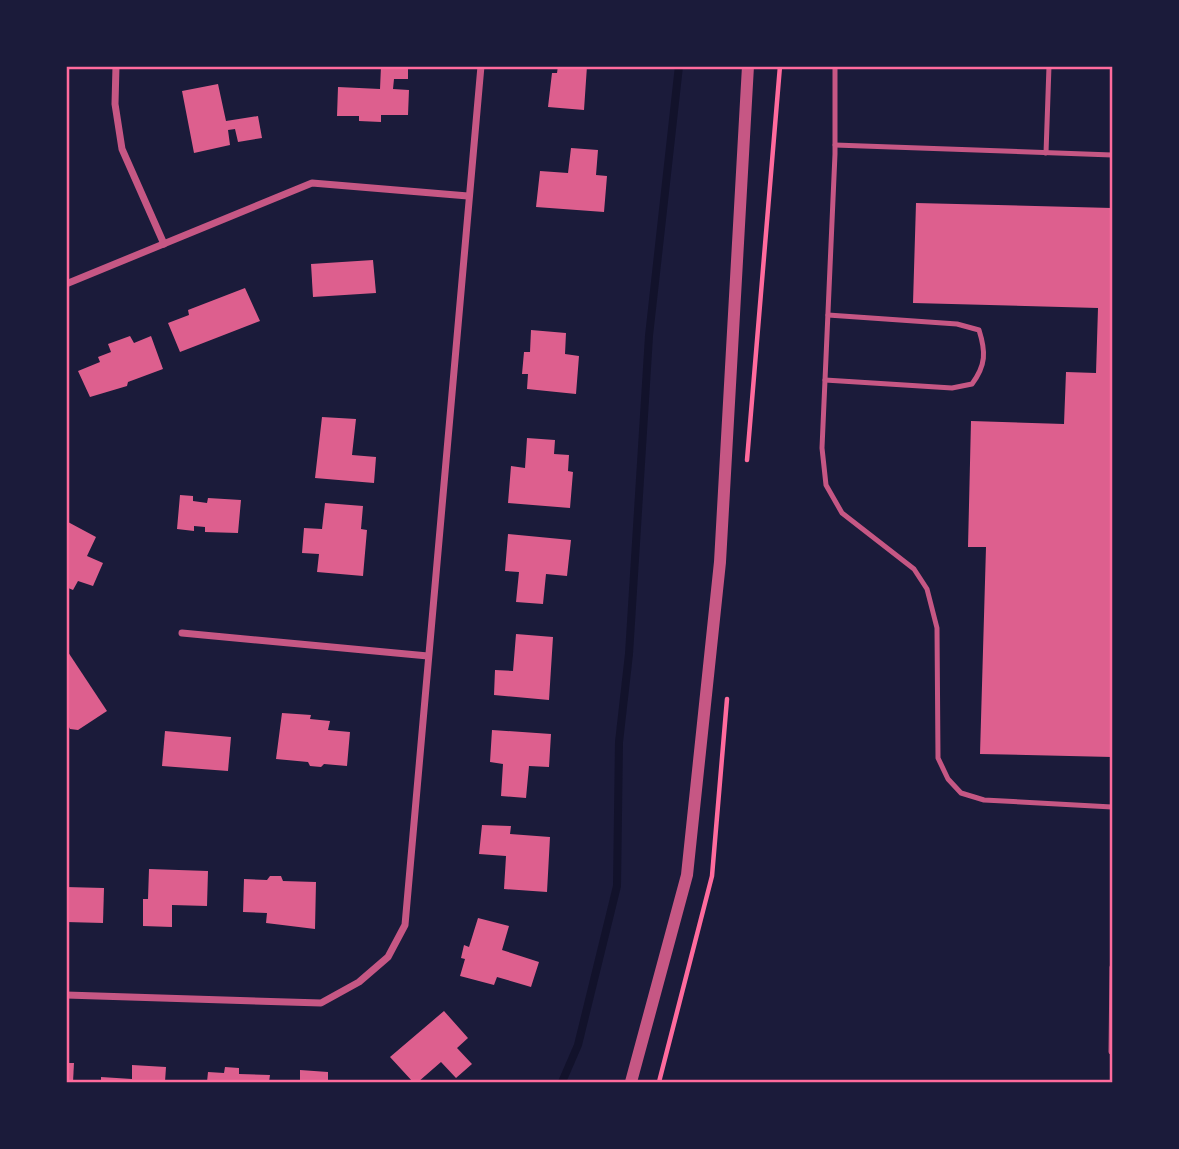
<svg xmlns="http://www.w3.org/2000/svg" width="1179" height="1149" viewBox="0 0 1179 1149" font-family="Raleway,sans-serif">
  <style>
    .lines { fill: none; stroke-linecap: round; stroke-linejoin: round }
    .stream { stroke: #12122b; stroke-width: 8 }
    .building { fill: #dd5f8e }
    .path { stroke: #ff6b9d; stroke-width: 4.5 }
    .service { stroke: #c65784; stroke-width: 5 }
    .minor { stroke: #c65784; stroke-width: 7 }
    .tertiary { stroke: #c65784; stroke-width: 12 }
    .neatline { fill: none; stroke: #ff6b9d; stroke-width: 2.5 }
  </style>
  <rect width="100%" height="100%" fill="#1b1b3a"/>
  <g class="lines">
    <path class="stream" d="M562 1082 578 1045 617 886 619 742 629 654 649 336 679 66"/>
  </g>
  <g class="building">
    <path d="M381 66H408V79H394L393 89 409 90 408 115H381V122L359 121V116H337L338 87 380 89Z"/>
    <path d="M558 66H587L584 110 548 107 552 73H557Z"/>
    <path d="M218 84 226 121 258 116 262 138 238 142 235 129 228 130 230 145 194 153 182 91Z"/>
    <path d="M571 148 598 150 596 175 607 176 604 212 536 207 540 171 568 173Z"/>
    <path d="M916 203 1112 208V757L980 754 986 547H968L971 421 1064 424 1066 372 1096 373 1098 308 913 303Z"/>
    <path d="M373 260 376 293 313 297 311 264Z"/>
    <path d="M245 288 260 321 180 352 168 323 189 315 188 310Z"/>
    <path d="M531 330 566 333 565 354 579 356 576 394 527 389 528 374H522L524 352H530Z"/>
    <path d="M130 336 134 343 151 336 163 369 128 382 127 386 90 397 78 371 100 362 98 357 111 352 108 344Z"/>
    <path d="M322 417 356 419 352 455 376 457 374 483 315 478Z"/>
    <path d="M527 438 555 440 554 454 569 455 568 471 573 472 570 508 508 503 511 466 525 468Z"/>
    <path d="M180 495 193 496V501L207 503 208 498 241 500 238 533 205 532V527L194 526V531L177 529Z"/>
    <path d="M325 503 363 506 361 529 367 530 363 576 317 572 319 554 302 553 304 528 322 529Z"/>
    <path d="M68 522 96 537 87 556 103 563 93 586 78 581 73 590 66 587Z"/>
    <path d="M508 534 571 540 567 576 546 574 543 604 516 602 519 572 505 571Z"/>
    <path d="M516 634 553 637 549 700 494 695 495 670 513 671Z"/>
    <path d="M66 649 107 711 78 730 70 729 66 722Z"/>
    <path d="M282 713 311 715 310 719 330 721 328 730 350 732 347 766 324 764 321 767 310 766 308 762 276 759Z"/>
    <path d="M492 730 551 734 549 767 529 766 526 798 501 796 503 764 490 762Z"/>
    <path d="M165 731 231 737 228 771 162 766Z"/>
    <path d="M482 825 511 826 510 834 550 837 547 892 504 889 506 856 479 854Z"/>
    <path d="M149 869 208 871 207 906 172 905V927L143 926V899H148Z"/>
    <path d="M270 876H281L283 881 316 882 315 929 266 923 267 913 243 912 244 879 267 880Z"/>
    <path d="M66 887 104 888 103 923 66 922Z"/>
    <path d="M478 918 509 926 502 950 539 962 531 987 497 977 494 985 460 976 465 959 461 958 464 945 469 947Z"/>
    <path d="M444 1011 468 1038 457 1048 472 1064 456 1078 441 1062 418 1082H413L390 1057Z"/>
    <path d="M66 1063H74L73 1082H66Z"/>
    <path d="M132 1065 166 1067 165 1082H101V1077L132 1079Z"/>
    <path d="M225 1067 239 1068V1074L270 1075 269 1082H207L208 1072 224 1073Z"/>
    <path d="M300 1070 328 1072V1082H300Z"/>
  </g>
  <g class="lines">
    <g class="path">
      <path d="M747 460 780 66"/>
      <path d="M659 1082 712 876 727 699"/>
    </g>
    <g class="service">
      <path d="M835 66V154L822 448 826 485 842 513 914 569 927 589 937 628 938 758 948 779 961 793 984 800 1112 807"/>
      <path d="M835 145 1112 155"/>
      <path d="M1046 153 1049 66"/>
      <path d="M825 380 952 388 972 384C986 365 986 352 979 330L957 324 828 315"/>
      <path d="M1111 1052 1112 967"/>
    </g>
    <g class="minor">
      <path d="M116 66 115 104 122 149 164 244"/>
      <path d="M66 284 312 183 468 196"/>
      <path d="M182 633 428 656"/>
      <path d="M66 995 321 1003 359 982 388 957 405 925 481 66"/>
    </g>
    <path class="tertiary" d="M631 1082 687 875 720 562 748 66"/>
  </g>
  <rect width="1179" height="1149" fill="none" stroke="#1b1b3a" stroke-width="136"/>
  <rect x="68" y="68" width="1043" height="1013" class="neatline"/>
</svg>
